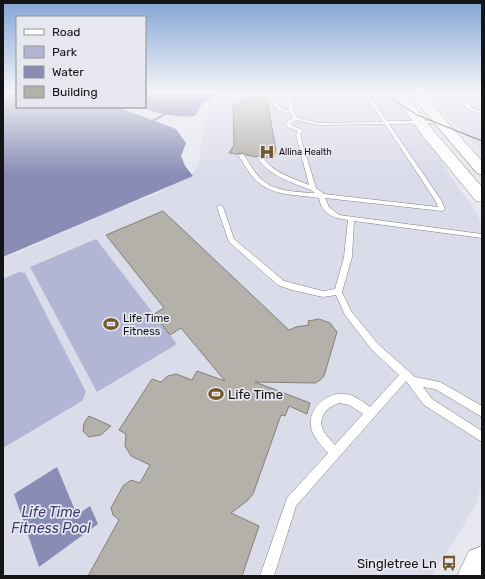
<svg xmlns="http://www.w3.org/2000/svg" width="485" height="579" viewBox="0 0 485 579" font-family="Rubik,sans-serif">
  <style>
    .built { fill: #dbdcea }
    .green { fill: #b2b6d4 }
    .water { fill: #898db5 }
    .lines { fill: none; stroke-linecap: round; stroke-linejoin: round }
    .stream { stroke: #898db5; stroke-width: 2.5 }
    .building { fill: #b4b0aa; stroke: #837f7a }
    .lane-casing { stroke: #7e7f85; stroke-width: 1 }
    .secondary-casing { stroke: #7e7f85; stroke-width: 1 }
    .lane { fill: #fff; fill-rule: evenodd }
    .secondary { fill: #fff; fill-rule: evenodd }
    .tram { stroke: #47484b; stroke-width: 1 }
    .labels { text-anchor: middle; stroke-width: 3.5; stroke-linejoin: round; paint-order: stroke }
    .far-poi-label { font-size: 9px; fill: #141416; stroke: #e7e8ef; text-anchor: start }
    .poi-label { font-size: 11px; fill: #141416; stroke: #e7e8ef; text-anchor: start }
    .near-poi-label { font-size: 13px; fill: #141416; stroke: #e7e8ef; text-anchor: start }
    .near-water-label { font-size: 14px; font-style: italic; fill: #393b70; stroke: #e7e8ef }
  </style>
  <rect width="100%" height="100%" fill="#e7e8ef"/>
  <g class="built">
    <path d="M222 93H394L437 151 450 176 471 205 482 224V483L476 505 432 576H3V259L111 211 157 194 195 171 199 162 201 141 209 111Z"/>
    <path d="M426 93H482V152L437 106Z"/>
  </g>
  <g class="green">
    <path d="M96 239 177 344 97 392 30 267Z"/>
    <path d="M19 272 25 273 86 392 82 401 3 448V279Z"/>
  </g>
  <g class="water">
    <path d="M3 93H17V107H118L176 129 186 143 181 156 185 166 193 176 3 257Z"/>
    <path d="M145 93H220L202 104 195 116C175 118 159 114 141 107H145Z"/>
    <path d="M57 467 77 515 90 506 98 524 39 567 14 494Z"/>
  </g>
  <g class="lines">
    <path class="stream" d="M152 121 164 115"/>
  </g>
  <g class="building">
    <path d="M263 98 267 100 276 150 273 159 265 158 262 155 256 157 246 155 243 153 237 154 229 153 234 145 233 105 243 102 242 100Z"/>
    <path d="M163 211 289 330 296 327 309 325 308 321 319 319 330 323 337 332 324 376 319 381 315 383 255 382 310 403 307 414 289 406 285 416 281 415 253 494 247 501 231 513 259 526 242 576H88L119 520 113 515 111 508 123 486 131 480 140 483 150 465 131 456 125 446 126 434 119 430 152 379 161 382 168 376 176 374 192 380 197 371 225 381 181 328 170 335 154 314 164 308 106 235Z"/>
    <path d="M89 416 111 426 101 435 89 437 83 431 84 423Z"/>
  </g>
  <g class="lines">
    <g class="lane-casing">
      <g id="lane">
        <path d="M364 93H368L387 121H443V123H441L389 124 441 200 445 209 442 211 325 198 329 207 339 215 482 234V238L354 221 352 257 342 292 351 311 378 344 415 377 440 382 482 406V417L435 389 423 387 432 399 482 431V442L424 405 406 381 296 506 274 576H260L287 498 328 453C321 445 313 437 311 427 308 408 327 392 345 394 354 395 362 401 370 407L399 375 372 350 345 315 336 295 323 297 292 290 278 285 229 242 217 207 220 205 223 207 234 239 284 281 323 291 335 289 344 257 348 220C333 218 322 214 319 198 300 195 274 196 259 183 250 176 244 164 238 155L243 154C249 162 254 172 261 179 275 192 298 192 315 193L311 190C293 183 267 175 257 157L262 156C271 172 293 178 309 185L296 135 298 131 289 128 286 124 288 120 293 118 290 113 279 111 271 102 275 101 282 109 289 110 287 98 281 96 271 98 272 99 270 100 266 97 281 94 289 96H366ZM291 98H367L383 122 318 123 298 118 294 112ZM296 120 318 125 385 124 435 200 438 207 324 194 316 188 300 135 303 130 293 126 290 124ZM339 403 349 405 363 414 335 445C331 440 325 435 323 430 317 417 328 406 339 403Z"/>
        <path d="M455 93H459L472 108 482 112V114L468 110Z"/>
      </g>
    </g>
    <g class="secondary-casing">
      <g id="secondary">
        <path d="M393 93H404L432 129 482 187V202L476 201 422 135Z"/>
        <path d="M409 93H421L482 161V175L477 173Z"/>
        <path d="M482 546V576H457L469 551Z"/>
      </g>
    </g>
    <use href="#lane" class="lane"/>
    <use href="#secondary" class="secondary"/>
    <path class="tram" d="M383 93 417 115 482 141"/>
  </g>
  <linearGradient id="sky" x2="0" y2="1"><stop stop-color="#82a4d4"/><stop offset="0.53" stop-color="#f4f5f8"/><stop offset="1" stop-color="#f4f5f8" stop-opacity="0"/></linearGradient>
  <rect width="485" height="174" fill="url(#sky)"/>
  <defs>
    <g id="hospital-bare" transform="scale(1.2)"><path d="M-5-5h3v3.5h4V-5h3V5h-3V1.5h-4V5h-3Z" fill="#745a2b" stroke="#e7e8ef" stroke-width="2.5" paint-order="stroke"/></g>
    <g id="stadium-bare" transform="scale(1.2)"><path d="M0-5a6.5 5 0 1 0 0 10a6.5 5 0 1 0 0-10ZM-3.5-1.8h7v3.6h-7Z" fill="#745a2b" stroke="#e7e8ef" stroke-width="2.5" paint-order="stroke"/></g>
    <g id="bus-bare" transform="scale(1.2)"><path d="M-5-6H5V4H4V6H2V4H-2V6H-4V4H-5ZM-3.5-4V0h7V-4ZM-3.5 1.2v1.5H-2V1.2ZM2 1.2v1.5H3.5V1.2Z" fill="#745a2b" stroke="#e7e8ef" stroke-width="2.5" paint-order="stroke"/></g>
  </defs>
  <g fill-rule="evenodd">
    <use href="#hospital-bare" x="267" y="152"/>
    <use href="#stadium-bare" x="111" y="324"/>
    <use href="#stadium-bare" x="216" y="394"/>
    <use href="#bus-bare" x="449" y="563"/>
  </g>
  <g class="labels">
    <g class="far-poi-label">
      <text x="279" y="155">Allina Health</text>
    </g>
    <g class="poi-label">
      <text x="123" y="322">Life Time<tspan x="123" dy="13">Fitness</tspan></text>
    </g>
    <g class="near-poi-label">
      <text x="228" y="399">Life Time</text>
      <text x="437" y="568" text-anchor="end">Singletree Ln</text>
    </g>
    <g class="near-water-label">
      <text x="51" y="517">Life Time<tspan x="51" dy="16">Fitness Pool</tspan></text>
    </g>
  </g>
  <rect width="485" height="579" fill="none" stroke="#141416" stroke-width="8"/>
  <rect x="16" y="16" width="130" height="92" fill="#e7e8ef" stroke="#939398"/>
  <rect x="24" y="29" width="20" height="6" fill="#ffffff" stroke="#939398"/>
  <text x="52" y="36" font-size="12" fill="#141416">Road</text>
  <rect x="24" y="46" width="20" height="12" fill="#b2b6d4" stroke="#939398"/>
  <text x="52" y="56" font-size="12" fill="#141416">Park</text>
  <rect x="24" y="66" width="20" height="12" fill="#898db5" stroke="#939398"/>
  <text x="52" y="76" font-size="12" fill="#141416">Water</text>
  <rect x="24" y="86" width="20" height="12" fill="#b4b0aa" stroke="#939398"/>
  <text x="52" y="96" font-size="12" fill="#141416">Building</text>
</svg>
